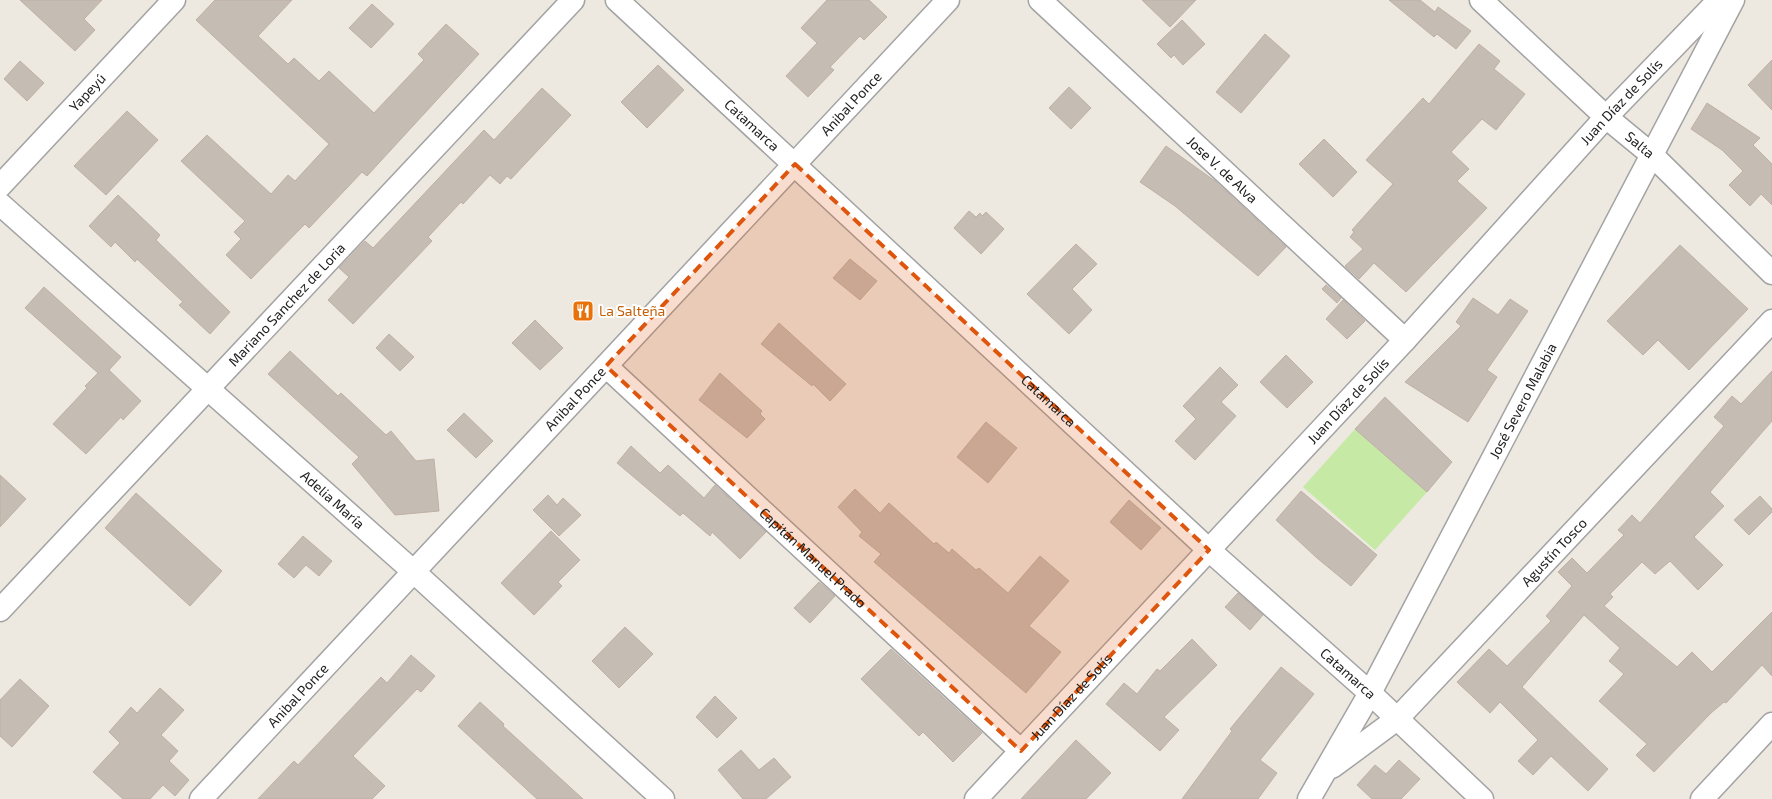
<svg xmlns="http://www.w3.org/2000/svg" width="1772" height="799" viewBox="0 0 1772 799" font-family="'Exo 2',sans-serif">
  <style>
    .grass { fill: #c6e9a5 }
    .building { fill: #c5bcb4; stroke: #bfb0a3 }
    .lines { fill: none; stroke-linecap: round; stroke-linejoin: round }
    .minor-casing { stroke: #a3a3a3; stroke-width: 25 }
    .minor { stroke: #fff; stroke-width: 22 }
    .marked { fill: #de560d; fill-opacity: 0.2; stroke: #de560d; stroke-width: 4; stroke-dasharray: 10 6; stroke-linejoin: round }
    .labels { text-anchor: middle; stroke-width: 4; stroke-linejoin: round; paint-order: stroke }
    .street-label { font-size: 14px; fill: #1c1c1c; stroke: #fff }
    .food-label { font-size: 14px; fill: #c56008; stroke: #fff; text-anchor: start }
  </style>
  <rect width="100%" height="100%" fill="#ede9e1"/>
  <path class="grass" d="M1355 429 1427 492 1375 550 1303 487Z"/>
  <g class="building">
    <path d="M20 0H102L84 19 95 30 75 51Z"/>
    <path d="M215 0H292L258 36 288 64 294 58 319 81 329 71 374 113 424 60 418 54 446 24 479 54 367 176 362 172 309 228 305 224 251 279 226 255 241 239 234 232 245 221 181 161 207 135 271 194 288 175 295 181 329 144 196 20Z"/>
    <path d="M827 0H869L887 17 864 40 860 36 830 67 834 70 808 97 786 76 817 43 801 28Z"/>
    <path d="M1142 0H1196L1170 27Z"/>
    <path d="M1389 0H1420L1435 12 1438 7 1471 31 1456 49 1437 34 1434 37Z"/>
    <path d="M372 4 394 24 371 48 349 28Z"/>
    <path d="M1182 20 1205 44 1183 65 1174 55 1171 58 1157 44Z"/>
    <path d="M1265 34 1290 56 1241 113 1216 92Z"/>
    <path d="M1479 44 1500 61 1494 69 1525 94 1496 130 1482 119 1451 152 1469 169 1457 181 1487 208 1406 292 1374 263 1359 279 1345 266 1363 249 1350 237 1354 232 1352 230 1393 184 1366 160 1423 98 1429 104Z"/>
    <path d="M1772 60V110L1748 85Z"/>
    <path d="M20 61 44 83 27 101 4 79Z"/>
    <path d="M658 65 684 90 647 128 621 102Z"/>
    <path d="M1069 87 1091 108 1071 129 1049 108Z"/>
    <path d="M542 88 571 115 511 179 507 176 500 184 490 175 463 204 461 202 428 237 432 241 353 324 328 300 349 277 339 268 365 241 373 248 484 130 494 140Z"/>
    <path d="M1707 103 1760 138 1753 145 1772 164V205L1761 194 1750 206 1729 185 1743 171 1722 150 1691 129Z"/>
    <path d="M127 111 158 140 106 195 74 166Z"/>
    <path d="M1324 139 1357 172 1333 197 1299 164Z"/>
    <path d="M1166 146 1215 181 1286 247 1258 276 1175 206 1140 182Z"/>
    <path d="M118 195 160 235 156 240 230 312 210 334 179 305 183 302 137 259 135 262 115 242 111 247 89 226Z"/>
    <path d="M969 211 976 217 980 213 982 216 986 212 1004 229 981 254 954 228Z"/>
    <path d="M1076 244 1097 264 1072 289 1092 310 1069 334 1027 294Z"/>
    <path d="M1680 245 1748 309 1689 370 1658 340 1643 355 1607 321Z"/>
    <path d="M850 259 877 281 860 300 833 278Z"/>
    <path d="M1326 285 1341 298 1337 303 1322 289Z"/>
    <path d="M44 287 121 357 109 370 141 401 123 420 121 417 86 454 53 424 87 388 85 386 98 373 25 308Z"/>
    <path d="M1473 298 1498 315 1510 299 1528 311 1487 370 1497 377 1468 422 1405 382 1461 326 1456 322Z"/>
    <path d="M1343 300 1365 321 1347 339 1326 319Z"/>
    <path d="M535 320 563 348 540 370 512 343Z"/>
    <path d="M779 323 846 384 830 401 813 384 812 386 761 344Z"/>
    <path d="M389 334 414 357 400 371 376 348Z"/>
    <path d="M290 351 338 396 341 393 386 435 391 431 416 461 434 459 439 511 395 515 352 464 359 457 268 374Z"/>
    <path d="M1286 355 1313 382 1287 408 1260 382Z"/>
    <path d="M1220 367 1238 385 1221 402 1236 416 1195 460 1175 441 1196 419 1183 406Z"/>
    <path d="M1772 371V421L1710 492 1724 506 1694 537 1723 565 1698 590 1670 561 1655 574 1642 562 1610 594 1613 597 1604 606 1677 667 1692 652 1712 672 1772 612V676L1762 665 1726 703 1724 702 1711 713 1654 772 1636 755 1647 744 1599 701 1624 674 1609 661 1620 648 1584 615 1522 687 1608 769 1588 791 1551 756 1533 775 1518 761 1538 740 1500 702 1490 713 1457 682 1489 649 1507 666 1551 621 1546 616 1572 586 1558 572 1572 558 1587 573 1624 535 1618 530 1632 515 1640 523 1724 426 1714 417 1732 396 1741 404Z"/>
    <path d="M720 373 762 411 760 414 765 419 747 438 699 400Z"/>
    <path d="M1385 397 1452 462 1427 492 1355 429Z"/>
    <path d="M464 413 493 441 476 458 447 430Z"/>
    <path d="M986 422 1017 448 988 483 957 457Z"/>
    <path d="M631 446 660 473 668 465 704 498 715 485 766 532 740 559 712 532 710 536 683 513 680 516 617 463Z"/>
    <path d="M0 475 26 499 0 527Z"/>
    <path d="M855 489 880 513 889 503 934 544 936 542 949 553 952 549 976 570 979 568 1008 593 1040 556 1069 581 1029 626 1061 652 1026 693 874 562 881 554 859 536 862 532 838 507Z"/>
    <path d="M1301 491 1377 555 1351 586 1317 558 1276 520Z"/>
    <path d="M136 493 222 571 190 606 105 528Z"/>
    <path d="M548 495 557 505 563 498 581 515 559 536 533 510Z"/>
    <path d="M1760 496 1772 509V512L1749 535 1734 520Z"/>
    <path d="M1129 500 1161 528 1141 550 1110 522Z"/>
    <path d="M551 531 580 560 558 582 562 586 534 615 501 583Z"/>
    <path d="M303 536 332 561 319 576 306 565 294 578 278 564Z"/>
    <path d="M819 582 835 596 810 623 794 608Z"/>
    <path d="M1238 593 1263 615 1250 630 1225 607Z"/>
    <path d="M625 627 653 654 619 688 592 661Z"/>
    <path d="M1192 639 1217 665 1164 717 1179 730 1160 751 1106 704 1124 683 1137 694 1157 669 1160 671Z"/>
    <path d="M891 649 982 733 953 762 923 732 919 736 861 679Z"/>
    <path d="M411 655 435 676 421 692 417 689 353 756 385 786 372 799H258L294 761 298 765 381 677 387 683Z"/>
    <path d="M1281 667 1314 694 1260 760 1277 773 1258 799H1182L1232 731 1230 729Z"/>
    <path d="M20 679 49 706 12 747 0 736V700Z"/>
    <path d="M160 688 184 710 161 735 178 751 169 761 189 780 175 796 163 785 150 799H123L93 772 120 743 109 732 131 707 137 713Z"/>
    <path d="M715 696 737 718 717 738 696 717Z"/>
    <path d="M480 702 504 724 503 726 583 799H537L458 726Z"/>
    <path d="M1076 740 1111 773 1086 799H1021Z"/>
    <path d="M741 750 759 770 774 758 791 777 766 799H743L718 770Z"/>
    <path d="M1399 760 1420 779 1401 799H1372L1357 785 1375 765 1386 774Z"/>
  </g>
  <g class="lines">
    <g class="minor-casing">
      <g id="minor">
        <path id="s1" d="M617 0 1209 550 1370 693 1482 799"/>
        <path id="s2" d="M1040 0 1405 340"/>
        <path id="s3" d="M1481 0 1606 117 1651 154 1772 273"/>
        <path id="s4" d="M0 186 174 0"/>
        <path id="s5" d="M0 204 414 572 663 799"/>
        <path id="s6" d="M606 366 1021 751"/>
        <path id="s7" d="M0 610 573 0"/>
        <path id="s8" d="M1332 767 1397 719 1772 321"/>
        <path id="s9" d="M201 799 948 0"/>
        <path id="s10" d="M976 799 1405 340 1606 117 1719 0"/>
        <path id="s11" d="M1309 799 1370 693 1733 0"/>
        <path d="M1702 799 1772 724"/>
      </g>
    </g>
    <use href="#minor" class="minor"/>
  </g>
  <path class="marked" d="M795 164 1209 550 1021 751 606 366Z"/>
  <defs>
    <g id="restaurant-square" transform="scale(1.125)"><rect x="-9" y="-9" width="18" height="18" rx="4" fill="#e8710a" stroke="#fff"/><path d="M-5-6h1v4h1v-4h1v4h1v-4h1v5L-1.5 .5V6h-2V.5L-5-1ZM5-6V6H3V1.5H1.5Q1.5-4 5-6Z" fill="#fff"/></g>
  </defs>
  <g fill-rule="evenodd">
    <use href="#restaurant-square" x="583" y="311"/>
  </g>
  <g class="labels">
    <g class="street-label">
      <text dy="5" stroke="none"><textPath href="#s4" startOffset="128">Yapeyú</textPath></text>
      <text dy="5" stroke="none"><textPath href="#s10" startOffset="950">Juan Díaz de Solís</textPath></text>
      <text dy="5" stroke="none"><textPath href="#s9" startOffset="952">Anibal Ponce</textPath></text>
      <text dy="5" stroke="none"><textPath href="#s1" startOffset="184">Catamarca</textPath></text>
      <text dy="5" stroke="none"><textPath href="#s3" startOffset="215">Salta</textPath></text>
      <text dy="5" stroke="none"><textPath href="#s2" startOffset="249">Jose V. de Alva</textPath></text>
      <text dy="5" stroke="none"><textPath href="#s7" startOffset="419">Mariano Sanchez de Loria</textPath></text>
      <text dy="5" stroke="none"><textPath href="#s9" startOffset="548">Anibal Ponce</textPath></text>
      <text dy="5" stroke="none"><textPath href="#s10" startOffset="545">Juan Díaz de Solís</textPath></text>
      <text dy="5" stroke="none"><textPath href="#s11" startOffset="452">José Severo Malabia</textPath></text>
      <text dy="5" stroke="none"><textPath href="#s1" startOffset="589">Catamarca</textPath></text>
      <text dy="5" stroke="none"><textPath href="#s5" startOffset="445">Adelia María</textPath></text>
      <text dy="5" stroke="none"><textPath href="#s8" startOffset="310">Agustín Tosco</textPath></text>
      <text dy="5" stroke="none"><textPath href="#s6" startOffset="282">Capitán Manuel Prado</textPath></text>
      <text dy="5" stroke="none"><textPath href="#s1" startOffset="994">Catamarca</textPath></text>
      <text dy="5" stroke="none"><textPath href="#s9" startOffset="142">Anibal Ponce</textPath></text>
      <text dy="5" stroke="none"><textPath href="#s10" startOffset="140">Juan Díaz de Solís</textPath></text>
    </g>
    <g class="food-label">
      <text x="599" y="316">La Salteña</text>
    </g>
  </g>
</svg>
